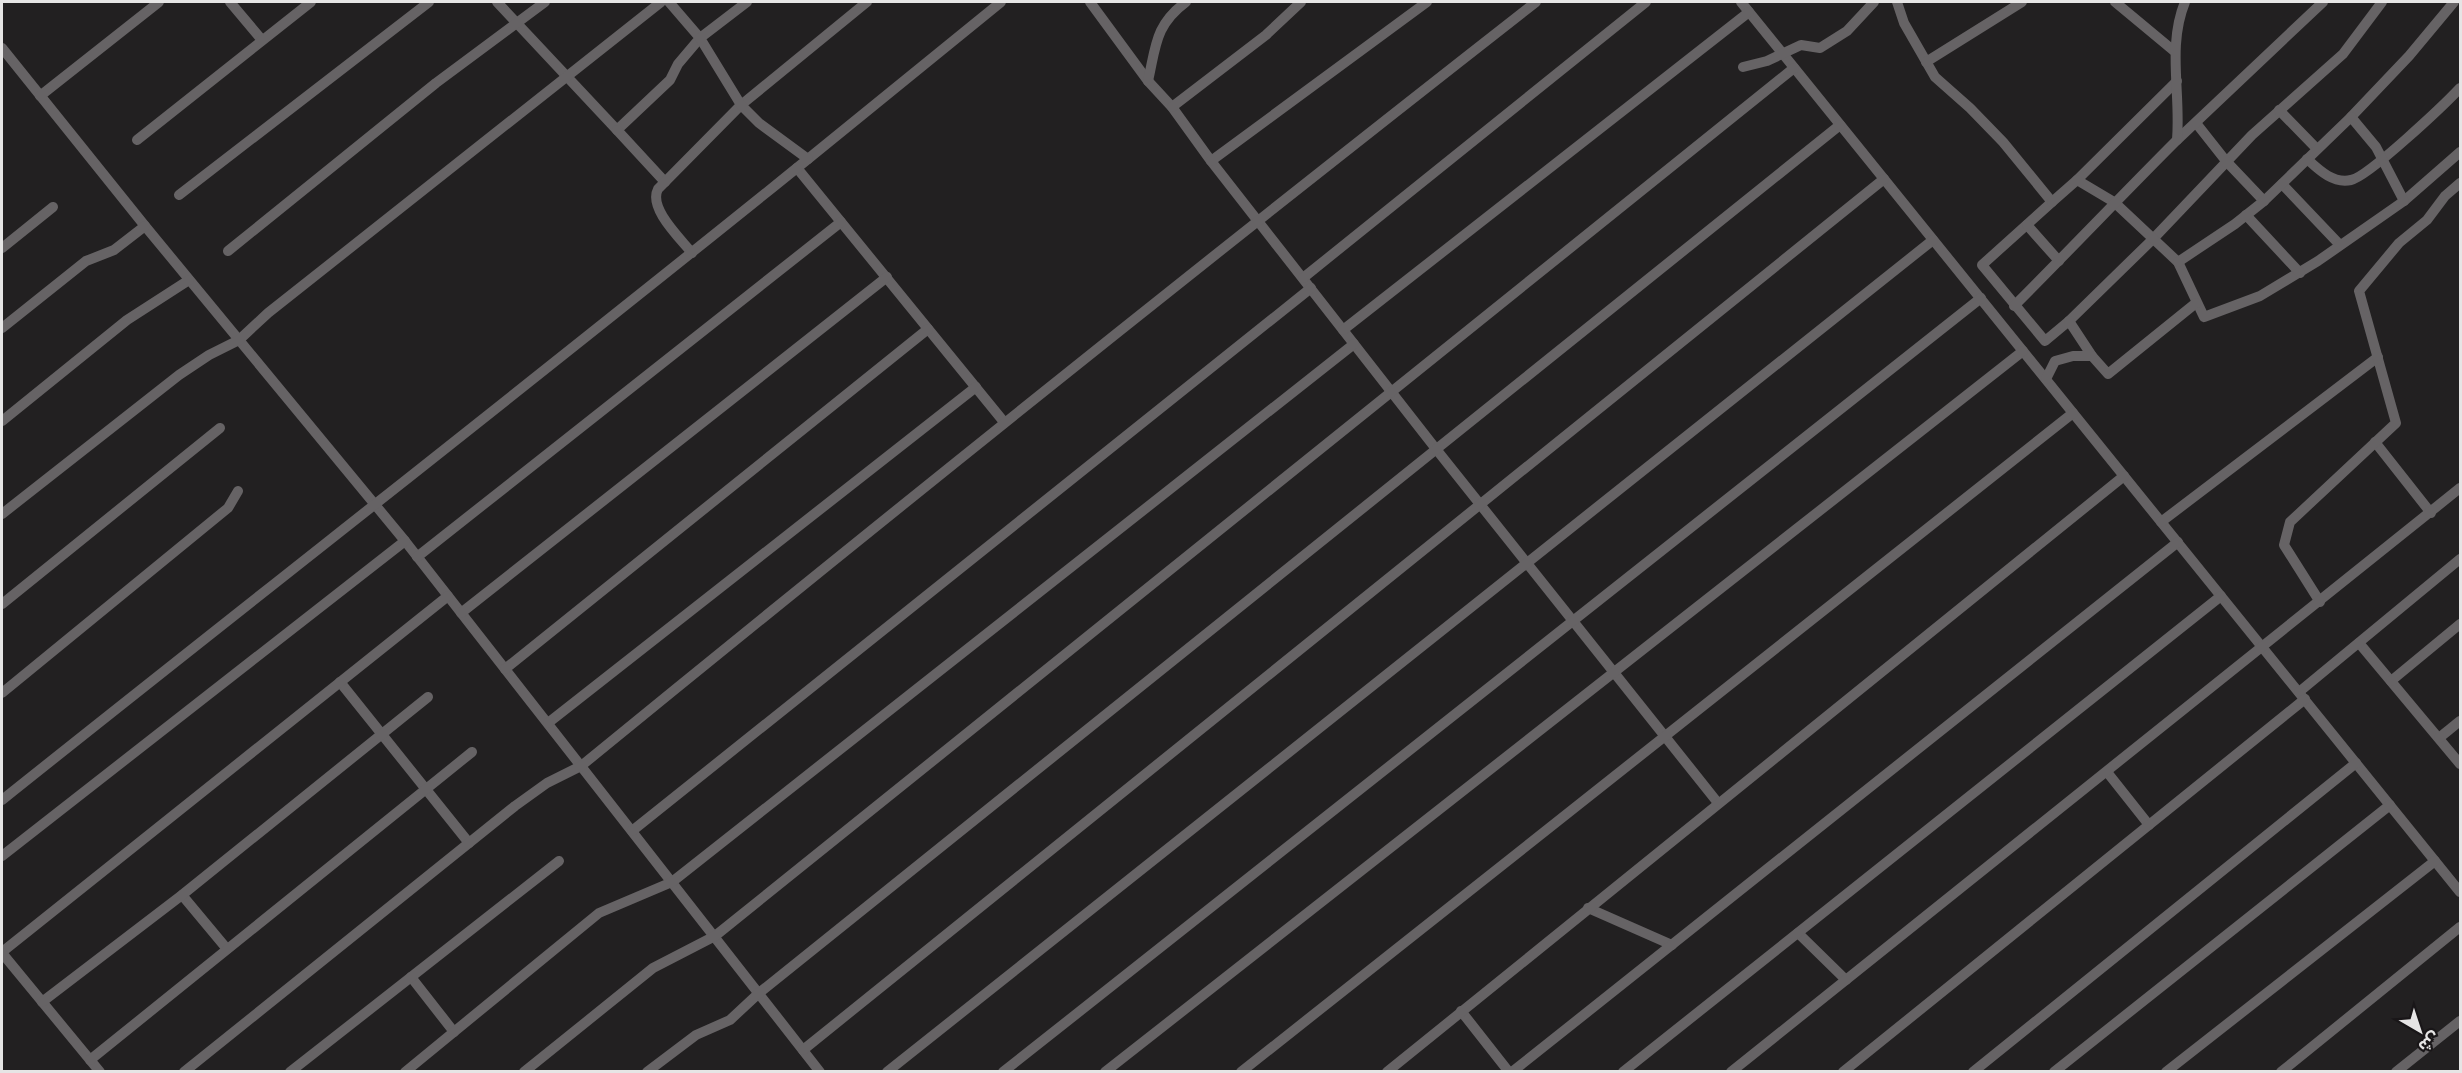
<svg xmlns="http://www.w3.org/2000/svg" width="2462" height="1073" viewBox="0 0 2462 1073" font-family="'Zilla Slab','Noto Sans Arabic',serif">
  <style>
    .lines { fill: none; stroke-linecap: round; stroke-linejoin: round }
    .minor { stroke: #666365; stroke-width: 10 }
  </style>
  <rect width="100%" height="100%" fill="#222021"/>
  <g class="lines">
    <g class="minor">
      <path d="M230 2 262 40"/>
      <path d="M497 2 617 130 670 80 678 64 700 38 669 2"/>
      <path d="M1090 2 1148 81 1172 107 1211 161 1436 449 1718 803"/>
      <path d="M1741 2 2460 892"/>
      <path d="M1897 2 1904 23 1935 77 1970 108 2003 142 2052 202 1982 265 2045 341 2069 321 2153 239 2252 135 2343 54 2382 2"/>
      <path d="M2115 2 2174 51"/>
      <path d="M2 48 145 226 405 541 820 1072"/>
      <path d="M1926 62 2022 2"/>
      <path d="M1743 67 1767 61 1801 45 1820 48 1847 31 1874 2"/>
      <path d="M1148 81C1156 46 1155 25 1186 2"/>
      <path d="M40 96 159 2"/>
      <path d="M1172 107 1266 35 1301 2"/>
      <path d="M2279 110 2317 149"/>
      <path d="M2351 117 2409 56 2454 2"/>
      <path d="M2196 123 2226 161 2264 201"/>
      <path d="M617 130 665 182"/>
      <path d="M137 140 311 2"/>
      <path d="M2177 140 2323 2"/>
      <path d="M808 159 1001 2"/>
      <path d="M2307 159C2319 170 2333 184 2351 180 2368 177 2445 104 2460 88"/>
      <path d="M1211 161 1427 2"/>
      <path d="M797 168 1004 422"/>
      <path d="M2077 180 2177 81"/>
      <path d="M2282 184 2340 245"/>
      <path d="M179 195 429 2"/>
      <path d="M2052 202 2077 180 2114 202 2178 262 2204 317 2260 296 2318 261 2404 201 2460 152"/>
      <path d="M2246 215 2300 273"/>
      <path d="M2027 225 2059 261"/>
      <path d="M2 248 53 207"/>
      <path d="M228 251 436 83 545 2"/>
      <path d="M692 253C680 238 648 208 658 189L741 105 867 2"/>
      <path d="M2178 262 2235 224 2264 201 2351 117 2376 147 2404 201"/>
      <path d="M1303 278 1646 2"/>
      <path d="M2014 306C2069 251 2122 195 2177 140 2181 93 2167 46 2185 2"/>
      <path d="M2069 321 2092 356"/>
      <path d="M2 328 86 261 114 250 145 226"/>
      <path d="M1343 330 1749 12"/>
      <path d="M2046 379 2055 361 2073 356H2092L2108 374 2196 303"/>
      <path d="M2 421 127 320 189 280"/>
      <path d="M2375 442 2431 513"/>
      <path d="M2 514 179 375 209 355 239 340 268 313 661 2"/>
      <path d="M2161 522 2378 357"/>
      <path d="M417 557 841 222"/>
      <path d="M2320 602 2284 545 2290 522 2396 423 2359 291 2399 243 2427 220 2445 196 2460 183"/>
      <path d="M2 604 220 428"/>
      <path d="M461 613 887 277"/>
      <path d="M2359 643 2460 764"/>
      <path d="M505 669 928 329"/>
      <path d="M2391 681 2460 624"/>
      <path d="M340 682 469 843"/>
      <path d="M2299 692 2460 559"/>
      <path d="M2 693 228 508 238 491"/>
      <path d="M548 723 976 387"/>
      <path d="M2439 738 2460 721"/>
      <path d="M2107 772 2149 825"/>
      <path d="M2 800C270 586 541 375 808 159L759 123 741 105 700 38 747 2"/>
      <path d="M632 831 1311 288"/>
      <path d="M2 856 405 541"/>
      <path d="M182 895 227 949"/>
      <path d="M1588 908 1672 945"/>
      <path d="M1798 933 1846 980"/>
      <path d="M2 952 448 596"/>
      <path d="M2 953 100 1072"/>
      <path d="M411 977 454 1032"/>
      <path d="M42 1002 182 895 428 697"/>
      <path d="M1461 1011 1509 1072"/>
      <path d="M803 1050 1884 179"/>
      <path d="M90 1060 472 752"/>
      <path d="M184 1072 515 806 547 783 581 766C897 508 1215 253 1536 2"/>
      <path d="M290 1072 559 861"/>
      <path d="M405 1072 599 913 672 882 1354 344"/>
      <path d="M524 1072 653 968 715 936 1794 68"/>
      <path d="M647 1072 696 1035 730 1020 759 993 1840 125"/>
      <path d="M887 1072 1933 240"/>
      <path d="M1003 1072 1981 298"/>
      <path d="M1105 1072 2023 351"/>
      <path d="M1241 1072 2073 413"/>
      <path d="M1387 1072 2124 476"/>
      <path d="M1512 1072 2178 542"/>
      <path d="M1623 1072 2221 596"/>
      <path d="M1731 1072 2460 488"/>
      <path d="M1843 1072 2305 699"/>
      <path d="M1973 1072 2356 763"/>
      <path d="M2054 1072 2390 805"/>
      <path d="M2166 1072 2435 861"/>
      <path d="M2281 1072 2460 927"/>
      <path d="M2396 1072 2460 1021"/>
    </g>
  </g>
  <rect width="2462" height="1073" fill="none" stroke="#e6e5e5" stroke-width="6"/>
  <g transform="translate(2420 1031) rotate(141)" stroke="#191618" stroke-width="4.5" paint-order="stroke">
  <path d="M0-4.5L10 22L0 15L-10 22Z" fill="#e6e5e5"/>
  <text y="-9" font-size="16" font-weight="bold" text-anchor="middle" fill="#e6e5e5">ش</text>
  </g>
</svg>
